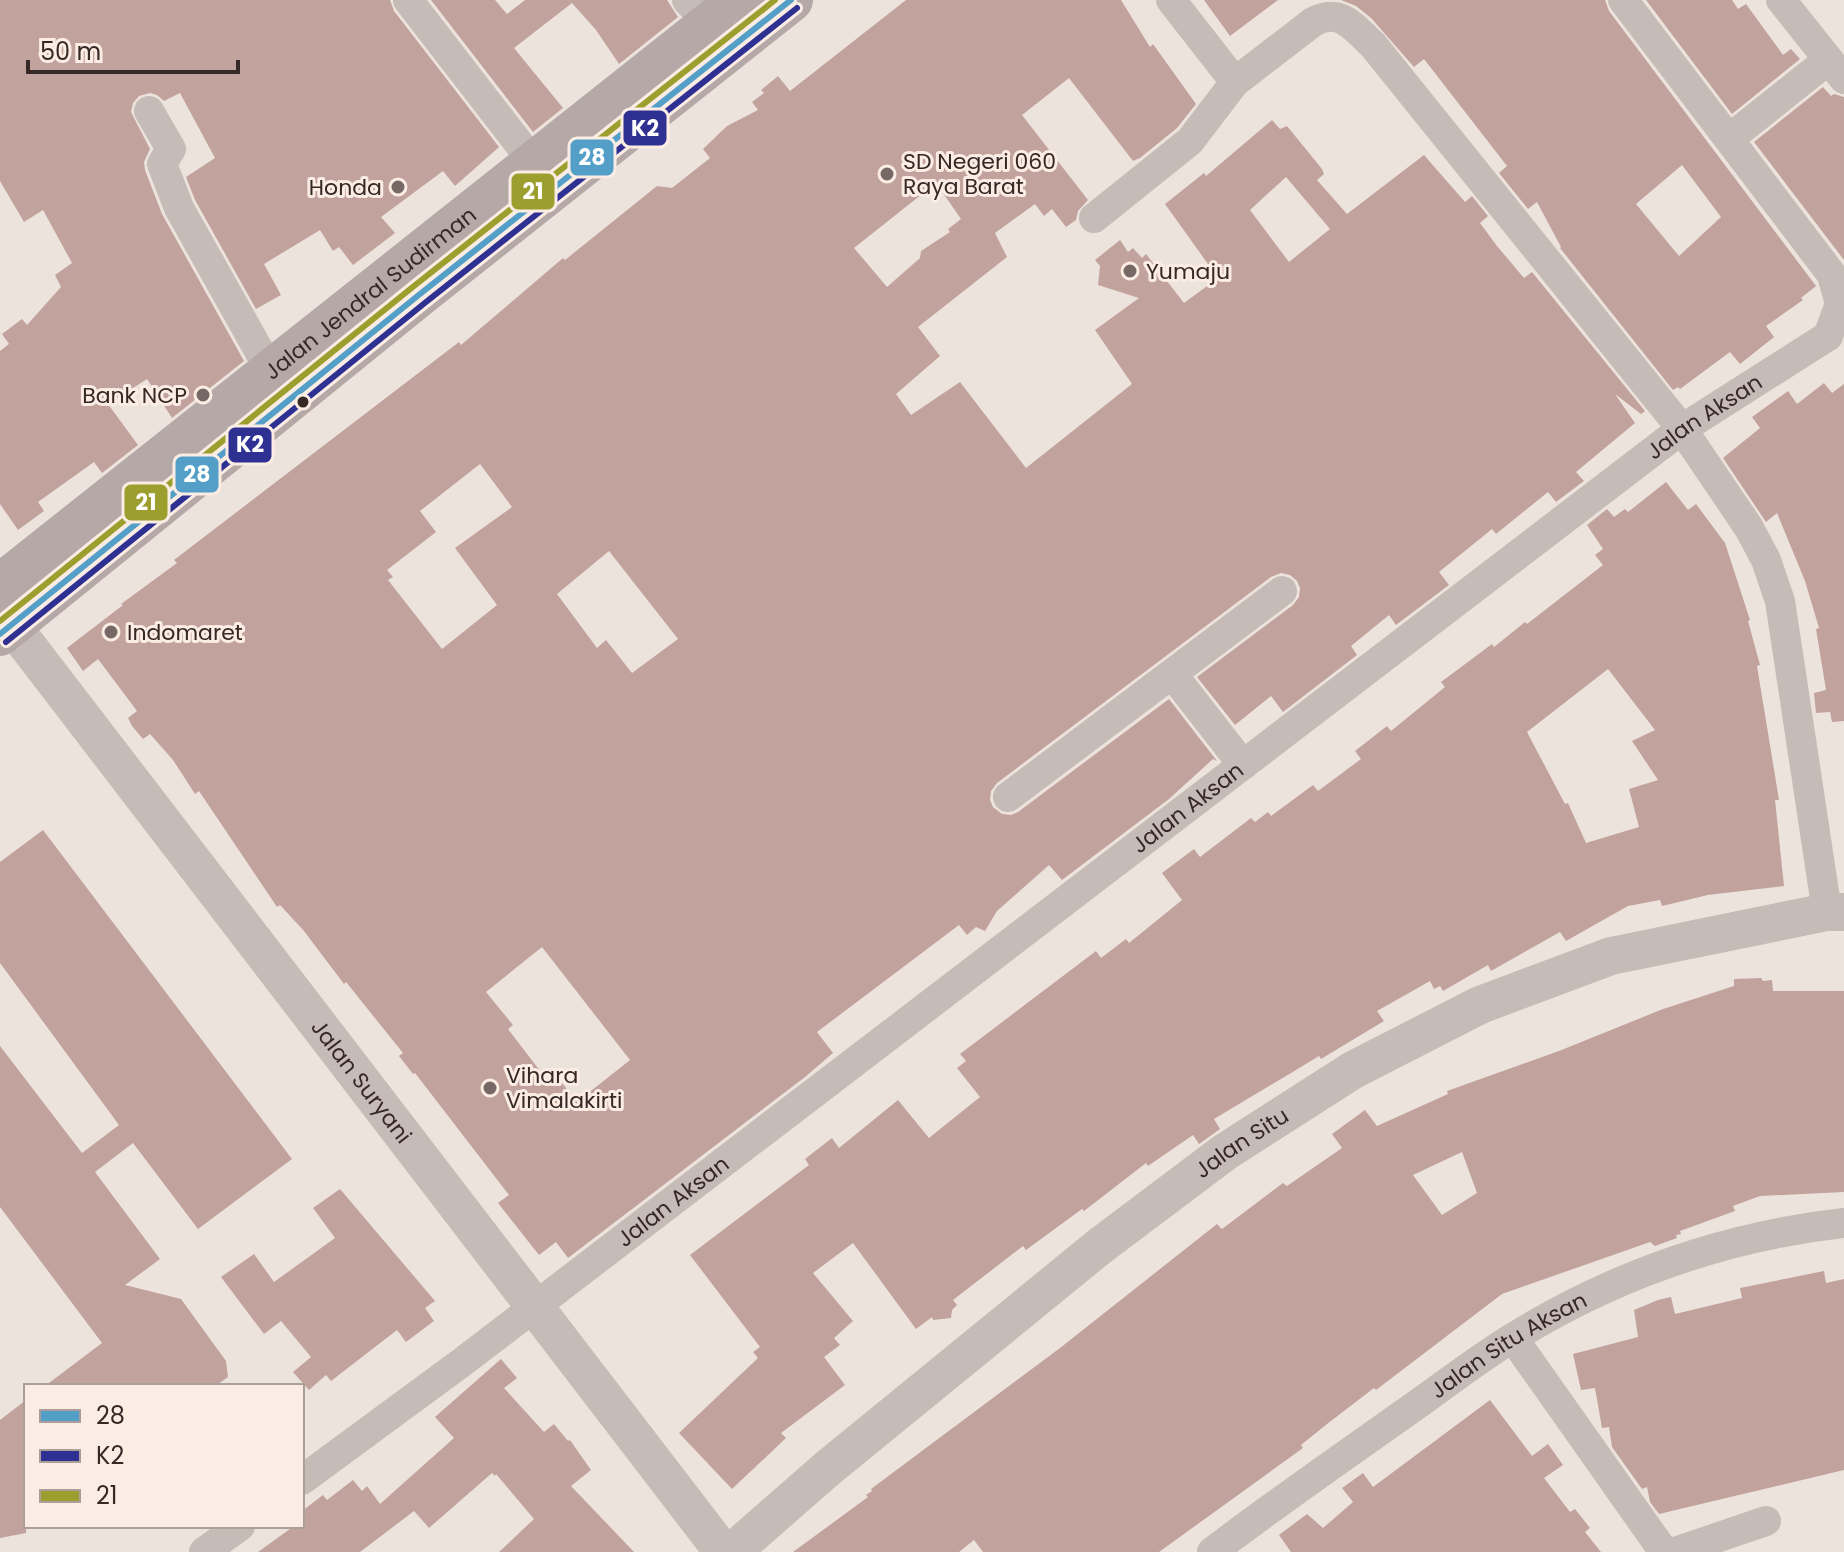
<svg xmlns="http://www.w3.org/2000/svg" width="1844" height="1552" viewBox="0 0 1844 1552" font-family="Poppins,sans-serif">
  <style>
    .building { fill: #c2a29d; fill-rule: evenodd }
    .lines { fill: none; stroke-linecap: round; stroke-linejoin: round }
    .minor { stroke: #c5bbb7; stroke-width: 30 }
    .tertiary { stroke: #c5bbb7; stroke-width: 38 }
    .primary { stroke: #b4a9a6; stroke-width: 44 }
    .bus-1-casing { stroke: #fbece4; stroke-width: 12 }
    .bus-2-casing { stroke: #fbece4; stroke-width: 12 }
    .bus-3-casing { stroke: #fbece4; stroke-width: 12 }
    .bus-1 { stroke: #539fc8; stroke-width: 6 }
    .bus-2 { stroke: #2e3192; stroke-width: 6 }
    .bus-3 { stroke: #9c9e2d; stroke-width: 6 }
    .poi-dot { fill: #766965; stroke: #fbece4; stroke-width: 3 }
    .bus-dot { fill: #362825; stroke: #fbece4; stroke-width: 3 }
    .labels { text-anchor: middle; stroke-width: 6; stroke-linejoin: round; paint-order: stroke }
    .poi-label { font-size: 22px; fill: #362825; stroke: #fbece4; text-anchor: start }
    .street-label { font-size: 22px; fill: #362825; stroke: #fbece4 }
    .line-badge { stroke: #fbece4; stroke-width: 3 }
    .badge-label { font-size: 22px; text-anchor: middle; font-weight: bold; fill: #fff }
  </style>
  <rect width="100%" height="100%" fill="#ede3dd"/>
  <g class="building">
    <path d="M0 0H390L394 11 499 147 455 186 443 171 381 217 395 233 353 265 339 247 333 251 320 230 264 264 281 295 256 309 195 200 186 177 215 158 180 93 164 101 157 95 150 93 139 96 133 103 131 112 150 149 144 162 145 170 162 214 244 361 172 418 147 379 108 404 138 445 102 473 94 462 38 502 44 511 18 530 0 504V351L9 344 2 334 22 319 27 325 61 287 55 275 72 263 43 210 24 222 0 181Z"/>
    <path d="M431 0H495L507 14 525 0H667L678 17 619 64 596 30 572 3 514 48 563 108 533 132Z"/>
    <path d="M906 0H1121L1150 47 1153 44 1196 104 1177 128 1140 158 1133 161 1069 78 1022 115 1088 200 1078 211 1076 220 1066 227 1052 209 1044 216 1035 204 995 233 1007 257 918 327 940 356 896 394 911 415 960 382 1026 468 1132 384 1095 330 1139 298 1098 285 1100 266 1095 260 1120 240 1128 252 1133 248 1142 258 1146 254 1184 303 1218 278 1165 204 1204 173 1206 176 1272 120 1280 129 1287 126 1322 169 1324 174 1317 180 1347 214 1424 155 1465 202 1472 196 1488 216 1480 223 1497 246 1524 278 1532 272 1645 411 1641 414 1615 394 1635 423 1576 472 1584 481 1556 502 1548 492 1496 534 1492 529 1439 572 1449 585 1396 625 1389 615 1351 646 1357 655 1283 712 1271 696 1235 725 1197 677 1293 605 1299 597 1300 588 1297 581 1290 575 1281 573 1271 577 997 783 991 791 990 800 993 807 1002 814 1011 815 1018 812 1169 699 1217 761 1213 759 1169 799 1062 880 1049 865 997 911 985 931 976 927 967 935 959 925 817 1032 833 1053 805 1077 568 1258 556 1242 539 1255 498 1203 509 1195 415 1073 413 1074 399 1056 403 1053 346 982 344 984 304 931 280 905 277 907 199 791 195 794 173 760 150 734 143 739 132 726 128 718 137 711 98 659 83 671 67 648 123 605 121 604 177 563 174 560 459 342 461 345 563 258 565 260 657 186 672 188 710 158 703 149 727 126 758 110 752 102 764 93 761 90 778 76 790 91ZM1286 177 1330 229 1289 262 1250 210ZM936 183 961 219 948 229 950 232 921 251 920 258 887 287 854 248ZM480 464 512 507 455 548 497 605 442 649 388 580 393 577 387 570 436 532 420 511ZM609 551 678 639 632 673 606 640 597 648 557 594ZM542 947 630 1060 577 1102 555 1074 547 1080 508 1029 513 1025 486 992Z"/>
    <path d="M1204 0H1278L1230 36Z"/>
    <path d="M1341 0H1605L1609 11 1816 286 1801 298 1803 300 1766 326 1774 337 1740 364 1730 352 1680 389 1678 387 1673 390 1560 248 1561 247 1537 202 1528 209 1499 173 1507 166 1424 59 1414 67 1371 18 1356 6ZM1682 165 1721 217 1679 256 1636 204Z"/>
    <path d="M1646 0H1732L1738 9 1746 4 1783 55 1791 49 1800 59 1732 114Z"/>
    <path d="M1823 87 1831 96 1834 94 1844 97V260L1754 142Z"/>
    <path d="M1824 383 1832 393 1844 384V721L1832 722 1830 712 1816 713 1814 693 1826 690 1816 629 1819 628 1805 581 1777 513 1766 522 1723 458 1760 428 1752 417 1788 391 1797 404Z"/>
    <path d="M1666 482 1688 510 1696 504 1725 543 1750 620 1748 621 1760 665 1757 666 1779 800H1775L1784 886 1708 895 1662 906 1660 900 1628 906 1566 941 1560 932 1491 971 1488 965 1443 991 1440 986 1434 989 1430 981 1377 1011 1384 1021 1321 1059 1319 1056 1291 1073 1214 1119 1220 1129 1199 1144 1193 1135 1148 1166 1146 1163 1084 1211 1082 1209 1026 1250 1023 1246 953 1300 957 1305 952 1310 951 1318 933 1320 932 1317 916 1329 853 1243 813 1273 853 1321 834 1338 840 1345 824 1357 845 1385 781 1433 786 1438 732 1489 679 1433 758 1358 753 1352 760 1347 690 1255 809 1165 805 1159 832 1138 839 1148 898 1100 929 1138 980 1097 957 1068 966 1061 960 1054 1096 951 1101 958 1126 939 1129 943 1182 900 1162 873 1194 849 1200 857 1251 818 1255 822 1268 812 1271 816 1313 785 1318 791 1361 759 1355 751 1387 726 1391 731 1445 687 1441 682 1492 644 1494 647 1525 622 1527 624 1603 565 1595 555 1603 549 1587 525 1607 509 1614 517 1625 509 1628 512ZM1608 669 1655 730 1632 741 1658 780 1629 789 1639 827 1586 843 1568 803 1565 804 1527 732Z"/>
    <path d="M43 830 292 1159 198 1229 133 1143 95 1172 160 1259 125 1285 181 1299 226 1361 228 1377 215 1386H45L102 1343 0 1207V1046L82 1153 119 1125 0 963V862Z"/>
    <path d="M1761 978 1763 981 1772 980 1773 991H1844V1192L1760 1196 1733 1206 1735 1211 1680 1231 1681 1234 1676 1235 1677 1238 1655 1246 1650 1242 1502 1294 1376 1390 1374 1388 1327 1424 1301 1445 1303 1448 1159 1552H983L974 1540 959 1552H793L868 1497 866 1495 872 1491 871 1489 1060 1348 1217 1224 1222 1229 1283 1183 1287 1186 1342 1148 1332 1134 1365 1110 1377 1126 1448 1094 1447 1091 1559 1051 1663 1009 1734 986V979ZM1462 1152 1477 1193 1442 1215 1413 1175Z"/>
    <path d="M340 1189 435 1301 425 1308 434 1321 406 1342 397 1330 331 1381 326 1375 309 1390 293 1372 311 1357 281 1321 264 1334 221 1277 254 1254 274 1282 335 1238 313 1208Z"/>
    <path d="M1824 1271 1826 1283 1844 1279V1470L1659 1514 1650 1502 1647 1487 1642 1489 1612 1447 1609 1427 1602 1428 1595 1388 1581 1390 1573 1354 1638 1337 1634 1310 1658 1300 1671 1297 1675 1314 1742 1298 1740 1288Z"/>
    <path d="M501 1359 517 1378 504 1388 544 1432 554 1424 568 1441 570 1440 591 1470 571 1486 634 1552H499L534 1519 496 1474 495 1476 492 1473 429 1528 414 1511 360 1552H258L294 1526H302V1511L323 1495 327 1500 353 1480 362 1491 367 1486 380 1504 454 1438 435 1417Z"/>
    <path d="M26 1400V1533L0 1538V1420Z"/>
    <path d="M1490 1400 1532 1456 1548 1444 1563 1465 1544 1478 1570 1512 1575 1509 1590 1528 1585 1532 1601 1552H1291L1279 1535 1307 1514 1323 1528 1353 1502 1342 1488 1363 1473 1373 1487Z"/>
  </g>
  <g class="lines">
    <g class="minor">
      <path d="M408 0 534 163"/>
      <path d="M687 0 709 24"/>
      <path d="M1171 0 1235 82"/>
      <path d="M1623 0 1832 275 1840 304 1828 336"/>
      <path d="M1781 0 1844 79"/>
      <path d="M149 111 171 149 162 164 179 208 271 372"/>
      <path d="M1729 139 1828 60"/>
      <path d="M1094 218 1190 141 1235 82 1313 22C1341 7 1353 27 1373 45L1682 429 1749 528 1766 560 1780 601 1827 912"/>
      <path d="M1173 675 1243 765"/>
      <path d="M1008 797 1282 591"/>
      <path d="M1513 1338 1664 1552"/>
      <path id="s1" d="M302 1480 461 1363 1682 429 1828 336"/>
      <path d="M204 1552 240 1526"/>
      <path id="s2" d="M1212 1552C1275 1504 1340 1459 1405 1413 1441 1388 1476 1360 1514 1337 1615 1275 1726 1236 1844 1223"/>
      <path d="M1675 1552 1766 1521"/>
    </g>
    <g class="tertiary">
      <path id="s3" d="M0 610 723 1552"/>
      <path id="s4" d="M732 1552 828 1468 1100 1246 1225 1152 1353 1070 1480 1005 1611 956 1827 912H1844"/>
    </g>
    <g class="primary">
      <path id="s5" d="M0 586 740 0"/>
      <path d="M0 634 420 294 791 0"/>
    </g>
    <g class="bus-1-casing">
      <path id="bus-1" d="M0 634 420 294 791 0"/>
    </g>
    <g class="bus-2-casing">
      <path id="bus-2" d="M6 642 426 302 797 8"/>
    </g>
    <g class="bus-3-casing">
      <path id="bus-3" d="M0 621 414 286 775 0"/>
    </g>
    <use href="#bus-1" class="bus-1"/>
    <use href="#bus-2" class="bus-2"/>
    <use href="#bus-3" class="bus-3"/>
  </g>
  <g class="poi-dot">
    <circle cx="887" cy="174" r="8"/>
    <circle cx="398" cy="187" r="8"/>
    <circle cx="1130" cy="271" r="8"/>
    <circle cx="203" cy="395" r="8"/>
    <circle cx="111" cy="632" r="8"/>
    <circle cx="490" cy="1088" r="8"/>
  </g>
  <circle class="bus-dot" cx="303" cy="402" r="7"/>
  <g class="labels">
    <g class="poi-label">
      <text x="903" y="169">SD Negeri 060<tspan x="903" dy="25">Raya Barat</tspan></text>
      <text x="382" y="195" text-anchor="end">Honda</text>
      <text x="1146" y="279">Yumaju</text>
      <text x="187" y="403" text-anchor="end">Bank NCP</text>
      <text x="127" y="640">Indomaret</text>
      <text x="506" y="1083">Vihara<tspan x="506" dy="25">Vimalakirti</tspan></text>
    </g>
    <g class="street-label">
      <text dy="8" stroke="none"><textPath href="#s5" startOffset="472">Jalan Jendral Sudirman</textPath></text>
      <text dy="8" stroke="none"><textPath href="#s1" startOffset="1760">Jalan Aksan</textPath></text>
      <text dy="8" stroke="none"><textPath href="#s1" startOffset="1112">Jalan Aksan</textPath></text>
      <text dy="8" stroke="none"><textPath href="#s3" startOffset="594">Jalan Suryani</textPath></text>
      <text dy="8" stroke="none"><textPath href="#s4" startOffset="654">Jalan Situ</textPath></text>
      <text dy="8" stroke="none"><textPath href="#s1" startOffset="464">Jalan Aksan</textPath></text>
      <text dy="8" stroke="none"><textPath href="#s2" startOffset="362">Jalan Situ Aksan</textPath></text>
    </g>
  </g>
  <g class="line-badge">
    <rect x="622" y="109" width="46" height="38" rx="8" fill="#2e3192"/>
    <rect x="569" y="138" width="46" height="39" rx="8" fill="#539fc8"/>
    <rect x="510" y="172" width="46" height="39" rx="8" fill="#9c9e2d"/>
    <rect x="227" y="426" width="46" height="38" rx="8" fill="#2e3192"/>
    <rect x="174" y="455" width="46" height="39" rx="8" fill="#539fc8"/>
    <rect x="123" y="483" width="46" height="39" rx="8" fill="#9c9e2d"/>
  </g>
  <g class="badge-label">
    <text x="645" y="136">K2</text>
    <text x="592" y="165">28</text>
    <text x="533" y="199">21</text>
    <text x="250" y="452">K2</text>
    <text x="197" y="482">28</text>
    <text x="146" y="510">21</text>
  </g>
  <rect x="24" y="1384" width="280" height="144" fill="#fbece4" stroke="#ac9e98" stroke-width="2"/>
  <rect x="40" y="1410" width="40" height="12" fill="#539fc8" stroke="#ac9e98" stroke-width="2"/>
  <text x="96" y="1424" font-size="24" fill="#362825">28</text>
  <rect x="40" y="1450" width="40" height="12" fill="#2e3192" stroke="#ac9e98" stroke-width="2"/>
  <text x="96" y="1464" font-size="24" fill="#362825">K2</text>
  <rect x="40" y="1490" width="40" height="12" fill="#9c9e2d" stroke="#ac9e98" stroke-width="2"/>
  <text x="96" y="1504" font-size="24" fill="#362825">21</text>
  <path d="M28 60v12h210v-12" fill="none" stroke="#362825" stroke-width="4"/>
  <text x="40" y="60" font-size="24" fill="#362825" stroke="#fbece4" stroke-width="6" paint-order="stroke">50 m</text>
</svg>
